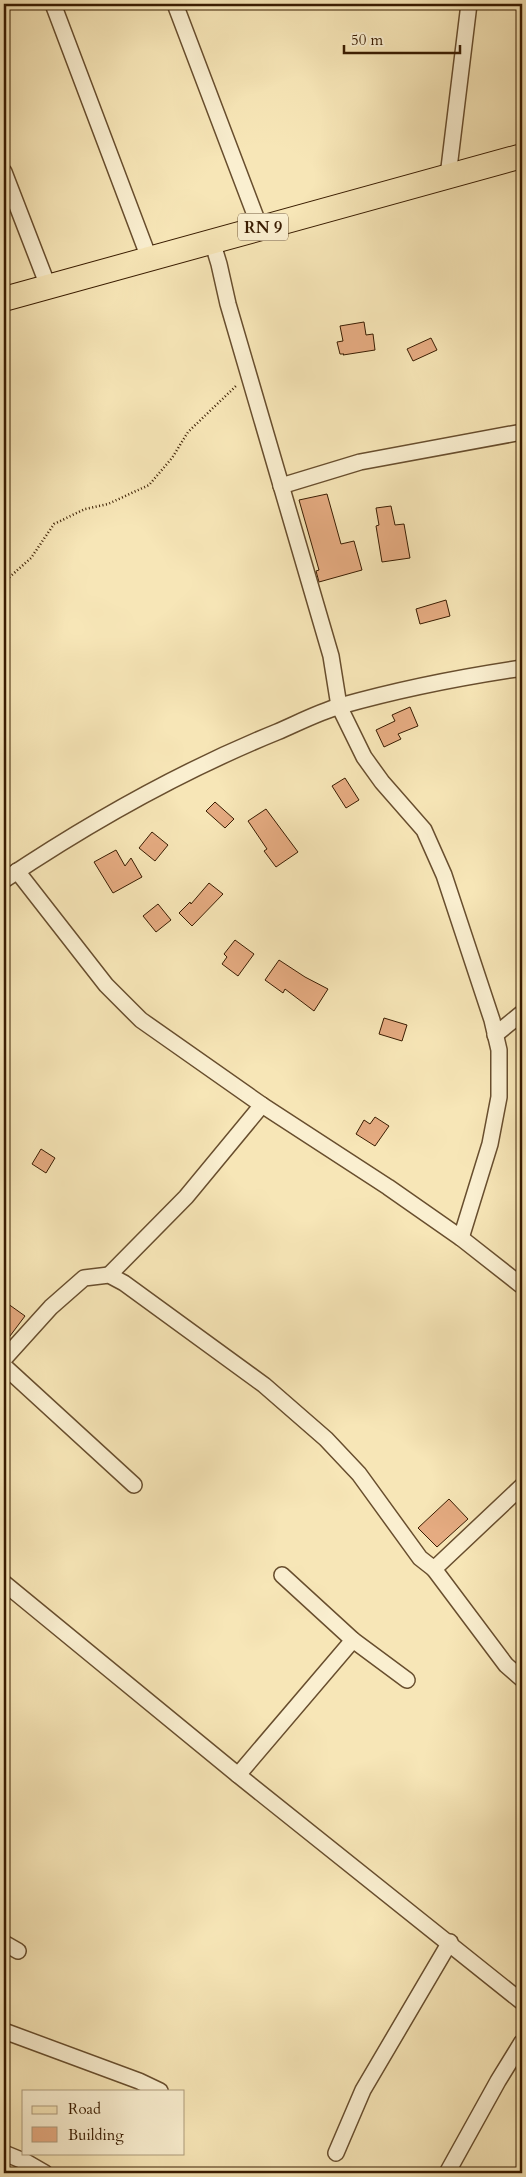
<svg xmlns="http://www.w3.org/2000/svg" width="526" height="2177" viewBox="0 0 526 2177" font-family="Cardo,serif">
  <style>
    .building { fill: #e5ab81; stroke: #391c01 }
    .lines { fill: none; stroke-linecap: round; stroke-linejoin: round }
    .street-casing { stroke: #684e2e; stroke-width: 18 }
    .primary-casing { stroke: #391c01; stroke-width: 26 }
    .path { stroke: #391c01; stroke-width: 2.5; stroke-dasharray: 1 2.5; stroke-linecap: butt }
    .street { stroke: #faefd0; stroke-width: 15 }
    .primary { stroke: #f7e6b7; stroke-width: 24 }
    .labels { text-anchor: middle; stroke-width: 4; stroke-linejoin: round; paint-order: stroke }
    .shield { fill: #faefd0; stroke: #735b3f; stroke-width: 1 }
    .shield-label { font-size: 16px; font-weight: bold; fill: #391c01 }
  </style>
  <rect width="100%" height="100%" fill="#f7e6b7"/>
  <filter id="stains"><feTurbulence type="fractalNoise" baseFrequency=".004" numOctaves="4"/><feColorMatrix values="0 0 0 0 .2 0 0 0 0 .09 0 0 0 0 .02 0 0 0 .5 -.17"/></filter>
  <radialGradient id="worn" r=".72"><stop offset=".6" stop-color="#630" stop-opacity="0"/><stop offset="1" stop-color="#630" stop-opacity=".3"/></radialGradient>
  <g class="building">
    <path d="M364 322 366 335 373 334 375 350 343 355 344 354H340L337 342 343 341 340 326Z"/>
    <path d="M431 338 437 350 413 361 407 349Z"/>
    <path d="M327 494 341 544 354 541 362 570 319 582 316 571 319 570 299 500Z"/>
    <path d="M391 506 395 525 404 524 410 558 382 562 376 526 379 525 376 508Z"/>
    <path d="M446 600 450 616 420 624 416 609Z"/>
    <path d="M410 707 418 726 398 734 401 739 384 747 376 730 395 721 392 715Z"/>
    <path d="M345 778 359 800 346 808 332 786Z"/>
    <path d="M215 802 234 819 225 828 206 811Z"/>
    <path d="M266 809 298 852 276 867 264 851 267 849 248 821Z"/>
    <path d="M152 832 168 845 155 861 139 848Z"/>
    <path d="M116 850 125 866 131 858 142 877 113 893 94 862Z"/>
    <path d="M209 883 223 894 192 926 179 913 190 902 191 904Z"/>
    <path d="M158 904 171 920 156 932 143 916Z"/>
    <path d="M235 940 254 954 238 976 222 964 227 957 224 954Z"/>
    <path d="M279 960 305 977 328 989 314 1011 285 989 283 993 265 980Z"/>
    <path d="M384 1018 407 1025 402 1041 379 1034Z"/>
    <path d="M375 1117 389 1126 375 1146 356 1134 364 1120 370 1124Z"/>
    <path d="M41 1149 55 1158 46 1173 32 1164Z"/>
    <path d="M4 1301 25 1316 4 1344Z"/>
    <path d="M449 1499 468 1519 437 1547 418 1528Z"/>
  </g>
  <g class="lines">
    <g class="street-casing">
      <g id="street">
        <path d="M53 4 149 258"/>
        <path d="M175 4 260 228"/>
        <path d="M4 172 48 286"/>
        <path d="M448 176 469 4"/>
        <path d="M212 241 219 264 228 304 331 656 339 706 364 757 382 782 424 830 444 875 492 1020 499 1050V1097L490 1144 461 1238"/>
        <path d="M281 486 360 462 522 432"/>
        <path d="M17 871 106 985 141 1020 262 1105 388 1187 461 1238 522 1286"/>
        <path d="M4 880C89 823 181 771 277 732 298 723 319 712 340 706 400 689 461 677 522 668"/>
        <path d="M495 1035 522 1013"/>
        <path d="M109 1275 186 1197 262 1105"/>
        <path d="M4 1359 51 1307 84 1278 109 1275 124 1283 264 1385 326 1439 359 1474 420 1558 434 1569 522 1486"/>
        <path d="M4 1366 134 1485"/>
        <path d="M434 1569 506 1665 522 1679"/>
        <path d="M282 1575 353 1640 407 1680"/>
        <path d="M4 1583 238 1775 522 2002"/>
        <path d="M238 1775 353 1640"/>
        <path d="M4 1943 18 1951"/>
        <path d="M4 2031 139 2081 160 2091"/>
        <path d="M4 2153 26 2162 45 2173"/>
        <path d="M336 2153 363 2090 450 1942"/>
        <path d="M447 2173 498 2081 522 2042"/>
      </g>
    </g>
    <g class="primary-casing">
      <path id="primary" d="M4 299 522 156"/>
    </g>
    <path class="path" d="M4 582 31 558 54 524 85 509 108 504 149 485 172 458 188 432 236 386"/>
    <use href="#street" class="street"/>
    <use href="#primary" class="primary"/>
  </g>
  <g class="labels">
    <rect class="shield" x="238" y="213.5" width="50" height="27" rx="4"/>
    <g class="shield-label">
      <text x="263" y="233">RN 9</text>
    </g>
  </g>
  <rect width="526" height="2177" fill="none" stroke="#f7e6b7" stroke-width="20"/>
  <rect x="5" y="5" width="516" height="2167" fill="none" stroke="#391c01" stroke-width="2.5"/>
  <rect x="10" y="10" width="506" height="2157" fill="none" stroke="#391c01"/>
  <rect x="22" y="2090" width="162" height="65" fill="#faefd0" stroke="#ad9b7d"/>
  <rect x="32" y="2106" width="25" height="8" fill="#f7e6b7" stroke="#ad9b7d"/>
  <text x="68" y="2114" font-size="15" fill="#391c01">Road</text>
  <rect x="32" y="2127" width="25" height="15" fill="#e5ab81" stroke="#ad9b7d"/>
  <text x="68" y="2140" font-size="15" fill="#391c01">Building</text>
  <path d="M344 45v8h116v-8" fill="none" stroke="#391c01" stroke-width="2.5"/>
  <text x="351" y="45" font-size="15" fill="#391c01" stroke="#faefd0" stroke-width="4" paint-order="stroke">50 m</text>
  <rect width="100%" height="100%" filter="url(#stains)"/>
  <rect width="100%" height="100%" fill="url(#worn)"/>
</svg>
